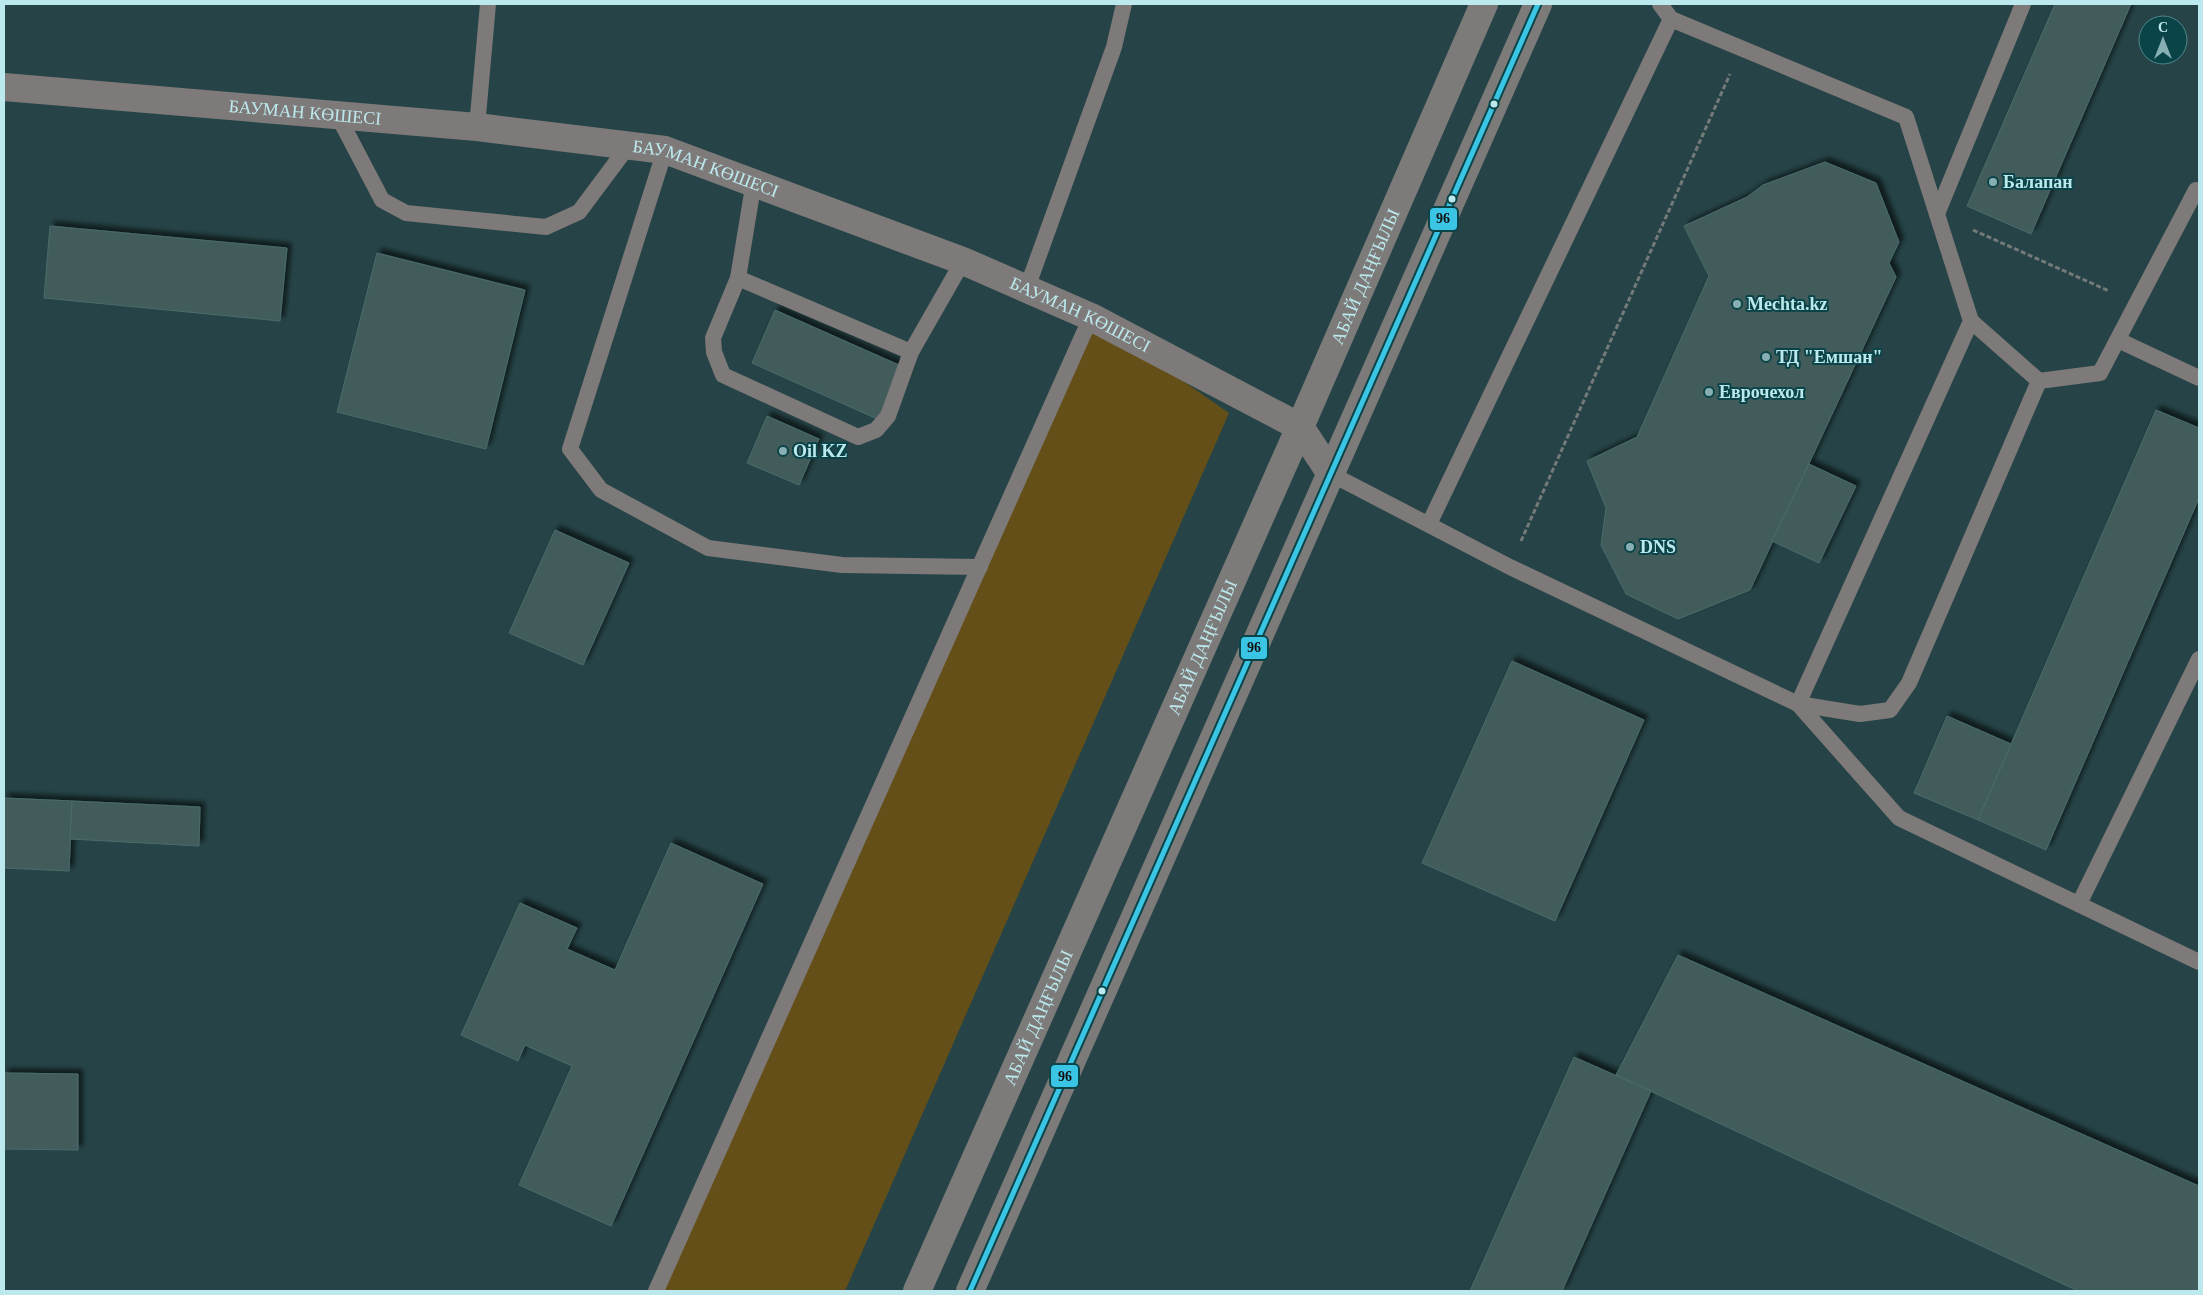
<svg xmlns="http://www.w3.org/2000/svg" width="2203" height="1295" viewBox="0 0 2203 1295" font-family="Georgia,serif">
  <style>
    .green { fill: #634f17 }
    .building { fill: #425c5c; stroke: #4a6c6b; filter: url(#shadow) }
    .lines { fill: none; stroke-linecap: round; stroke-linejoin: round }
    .path { stroke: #747979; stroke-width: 3; stroke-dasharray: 5 2.5; stroke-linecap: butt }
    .lane { stroke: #7e7a79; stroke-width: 16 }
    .street { stroke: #7e7a79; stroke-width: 28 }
    .secondary { stroke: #7d7b7a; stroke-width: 28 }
    .bus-1-casing { stroke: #0a4449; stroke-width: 9 }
    .bus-1 { stroke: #3ac5e4; stroke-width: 5 }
    .bus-dot { fill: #bce9ed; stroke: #0a4449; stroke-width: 2 }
    .poi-dot { fill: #88afb3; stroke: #0a4449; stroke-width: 2 }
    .labels { text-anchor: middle; stroke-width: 4; stroke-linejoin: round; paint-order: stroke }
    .street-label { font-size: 18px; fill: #bce9ed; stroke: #0a4449 }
    .poi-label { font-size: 18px; font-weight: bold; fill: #bce9ed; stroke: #0a4449; text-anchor: start }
    .line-badge { stroke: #0a4449; stroke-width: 2 }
    .pale-badge-label { font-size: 14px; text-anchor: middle; font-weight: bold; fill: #111 }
  </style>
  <defs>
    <filter id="shadow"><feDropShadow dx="4.5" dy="-4.5" stdDeviation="2.5" flood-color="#0009"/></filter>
  </defs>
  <rect width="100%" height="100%" fill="#264447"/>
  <path class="green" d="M1091 317 1229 413 845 1291H656Z"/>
  <g class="building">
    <path d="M2055 4H2131L2031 234 1967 206Z"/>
    <path d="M1825 162 1876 183 1899 242 1889 263 1896 277 1750 590 1678 619 1626 594 1601 545 1606 508 1587 461 1637 437 1709 276 1684 226 1747 197 1763 185Z"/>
    <path d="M50 226 287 248 280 321 44 298Z"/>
    <path d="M377 253 525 290 486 449 337 412Z"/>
    <path d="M775 310 908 369 884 422 752 363Z"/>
    <path d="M2156 410 2199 428V498L2046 850 1978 820Z"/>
    <path d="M767 416 819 439 799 485 747 463Z"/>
    <path d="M1809 464 1856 486 1819 563 1772 541Z"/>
    <path d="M555 530 629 563 583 665 509 633Z"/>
    <path d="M1512 661 1644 720 1555 921 1422 863Z"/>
    <path d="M1947 716 2011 744 1978 820 1914 793Z"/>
    <path d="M4 798 72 801 69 871 4 868Z"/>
    <path d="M72 801 200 807 199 846 70 839Z"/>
    <path d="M671 843 763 884 611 1226 519 1185 572 1066 525 1045 518 1061 461 1035 520 903 577 928 567 949 615 970Z"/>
    <path d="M1678 955 2199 1186V1291H2078L1616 1075Z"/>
    <path d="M1574 1057 1651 1091 1562 1291H1470Z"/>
    <path d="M4 1073 78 1074V1150L4 1149Z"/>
  </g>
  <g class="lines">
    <g class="path">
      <path d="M1973 230 2109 291"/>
      <path d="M1521 541 1730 74"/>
    </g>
    <g class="lane">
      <path d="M1660 4 1671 19"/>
      <path d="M338 116 382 200 406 213 546 227 579 212 629 145"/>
      <path d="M477 127 488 4"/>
      <path d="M665 150 570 449 601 490 708 548 842 565 980 567"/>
      <path d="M754 181 738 278 911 352 963 261"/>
      <path d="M1937 214 2023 4"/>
      <path d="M738 278 713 338 714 352 723 375 858 437 876 430 888 416 911 352"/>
      <path d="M1027 288 1114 47 1124 4"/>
      <path d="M2118 340 2199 378"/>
      <path d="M2039 381 2100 373 2196 190 2199 191"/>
      <path d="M1331 474 1510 567 1798 704 1860 714 1890 710 1909 683 2039 381 1971 321"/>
      <path d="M1429 524 1671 19 1906 117 1971 321 1798 704 1899 818 2199 962"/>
      <path d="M2079 904 2199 659"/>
      <path d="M656 1291 1091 317"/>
    </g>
    <path class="street" id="s1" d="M4 87 477 127 665 150 963 261 1091 317 1300 427 1331 474"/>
    <g class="secondary">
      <path id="s2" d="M917 1291 1300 427 1484 4"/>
      <path d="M970 1291 1538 4"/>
    </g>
    <g class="bus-1-casing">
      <path id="bus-1" d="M970 1291 1538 4"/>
    </g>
    <use href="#bus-1" class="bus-1"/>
  </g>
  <g class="bus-dot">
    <circle cx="1494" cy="104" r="4.5"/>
    <circle cx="1452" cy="199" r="4.5"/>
    <circle cx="1102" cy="991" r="4.5"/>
  </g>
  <g class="poi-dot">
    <circle cx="1993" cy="182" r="5"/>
    <circle cx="1737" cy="304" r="5"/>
    <circle cx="1766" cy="357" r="5"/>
    <circle cx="1709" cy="392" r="5"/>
    <circle cx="783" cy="451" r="5"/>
    <circle cx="1630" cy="547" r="5"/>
  </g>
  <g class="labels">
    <g class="street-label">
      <text dy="6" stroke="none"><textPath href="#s1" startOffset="302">БАУМАН КӨШЕСІ</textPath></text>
      <text dy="6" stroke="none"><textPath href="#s1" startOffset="708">БАУМАН КӨШЕСІ</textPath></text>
      <text dy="6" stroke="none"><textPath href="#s2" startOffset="1109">АБАЙ ДАҢҒЫЛЫ</textPath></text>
      <text dy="6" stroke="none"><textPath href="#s1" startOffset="1111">БАУМАН КӨШЕСІ</textPath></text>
      <text dy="6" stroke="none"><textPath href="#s2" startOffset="704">АБАЙ ДАҢҒЫЛЫ</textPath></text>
      <text dy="6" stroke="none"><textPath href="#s2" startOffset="299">АБАЙ ДАҢҒЫЛЫ</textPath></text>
    </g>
    <g class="poi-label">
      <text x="2003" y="188">Балапан</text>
      <text x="1747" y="310">Mechta.kz</text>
      <text x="1776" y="363">ТД "Емшан"</text>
      <text x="1719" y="398">Еврочехол</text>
      <text x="793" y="457">Oil KZ</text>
      <text x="1640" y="553">DNS</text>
    </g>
  </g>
  <g class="line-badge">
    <rect x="1429" y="207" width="29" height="24" rx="5" fill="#3ac5e4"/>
    <rect x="1240" y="636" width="28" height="24" rx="5" fill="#3ac5e4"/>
    <rect x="1050" y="1064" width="29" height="24" rx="5" fill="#3ac5e4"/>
  </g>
  <g class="pale-badge-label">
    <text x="1443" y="223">96</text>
    <text x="1254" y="652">96</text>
    <text x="1065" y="1081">96</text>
  </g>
  <rect width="2203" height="1295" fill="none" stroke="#bce9ed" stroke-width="10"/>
  <g transform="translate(2163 40)"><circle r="24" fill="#0a4449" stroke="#51868b"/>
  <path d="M0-4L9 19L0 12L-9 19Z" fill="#88afb3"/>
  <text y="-8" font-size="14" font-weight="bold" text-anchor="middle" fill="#bce9ed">С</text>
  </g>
</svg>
